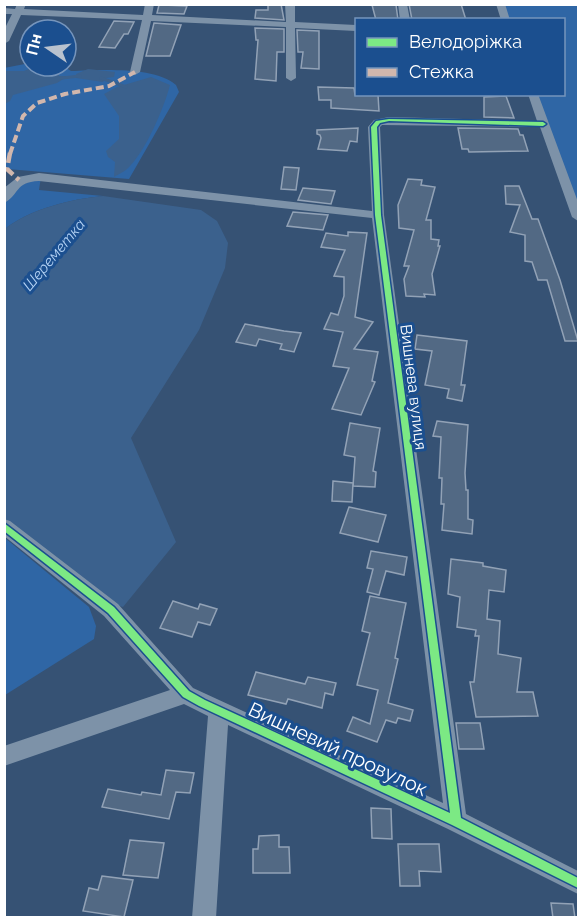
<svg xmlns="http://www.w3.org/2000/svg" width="583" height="922" viewBox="0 0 583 922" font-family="Raleway,sans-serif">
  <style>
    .green { fill: #2f66a5 }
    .water { fill: #3b618d }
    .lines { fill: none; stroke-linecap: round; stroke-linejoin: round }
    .stream { stroke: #3b618d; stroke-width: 3 }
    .building { fill: #526984; stroke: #92a2b6; stroke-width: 1.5 }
    .minor { fill: #7d92a8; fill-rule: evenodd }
    .quiet-far1 { stroke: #d1b7ad; stroke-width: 4; stroke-dasharray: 8 4; stroke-linecap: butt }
    .quiet { stroke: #d1b7ad; stroke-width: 4.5; stroke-dasharray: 10 4.5; stroke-linecap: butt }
    .cycleway-casing { stroke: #1b4f8f; stroke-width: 3 }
    .cycleway { fill: #7ce984; fill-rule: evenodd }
    .labels { text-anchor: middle; stroke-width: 6; stroke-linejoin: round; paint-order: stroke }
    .far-water-label { font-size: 15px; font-style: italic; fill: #b5d3f5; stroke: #1b4f8f }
    .street-label { font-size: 16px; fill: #fff; stroke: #1b4f8f }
    .near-street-label { font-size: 20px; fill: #fff; stroke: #1b4f8f }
  </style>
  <rect width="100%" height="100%" fill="#365274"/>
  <g class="green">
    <path d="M500 5H578V217L533 95 564 94V20L506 19Z"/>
    <path d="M30 63V66H63L71 71C98 70 155 66 176 85L179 92 129 179 7 169 4 163V68Z"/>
    <path d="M41 177 39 190 103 196C71 199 30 209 5 229L4 199 9 190Z"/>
    <path d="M5 538 89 607 96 626 94 639 5 695Z"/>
  </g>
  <g class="water">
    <path d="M33 67H59V76H68L57 83 13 95 10 101 5 104V71H24Z"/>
    <path d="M88 69 115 72 114 77 106 78 103 82 76 78V74Z"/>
    <path d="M151 77 170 85C164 108 146 150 130 166 126 171 119 174 114 177L115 162 108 157 106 151 119 139V116L104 94 117 87Z"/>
    <path d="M103 196 201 210 217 221 228 243 225 268 199 330 131 438 176 542 123 607 111 603 5 519V229C30 209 71 199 103 196Z"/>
  </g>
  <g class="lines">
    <g class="stream">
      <path d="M62 78 80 76"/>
      <path d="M101 78 126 87"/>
    </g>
  </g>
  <g class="building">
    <path d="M268 4H281L284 20 255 18 256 10H268Z"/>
    <path d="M409 4H461L466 20H412Z"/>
    <path d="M159 5H162L187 6 184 14 157 13Z"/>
    <path d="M372 5H396L398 20H376Z"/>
    <path d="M114 21 134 22 128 34H124L115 48 99 47Z"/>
    <path d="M154 23 181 25 170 56H146Z"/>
    <path d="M255 28 284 29V52H277L276 81 255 79 258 40H256Z"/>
    <path d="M297 30 319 31V69L301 68 303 52H298Z"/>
    <path d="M318 87 354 88 355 95H378L379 111 331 108V100H319Z"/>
    <path d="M506 96 514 118 484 117V97Z"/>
    <path d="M358 128 357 142 350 141 347 151 318 149 321 138 320 135 317 134V130Z"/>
    <path d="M458 128 518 129 520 135H523L528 151 469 152 468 149H462Z"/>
    <path d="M284 167 299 168 296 190 281 189Z"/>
    <path d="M408 179 422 180 421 185 435 187 426 220H431V239L439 240 438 246H440L432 274 435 295 424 294 425 297 406 296 404 279 409 266H404L414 230 399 228 398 205Z"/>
    <path d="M505 186H519L532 219H538L560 280 578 341H565L547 280H538L532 262 525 261V235L510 232 520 205 506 204Z"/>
    <path d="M303 188 335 191 331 204 298 200Z"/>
    <path d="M293 212 328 215 323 230 287 226Z"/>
    <path d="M348 232 367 233 355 317 373 322 354 349 378 352 372 381 375 382 361 415 332 409 349 368 333 366 343 332 324 329 331 313 338 315 344 296V277L334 276 345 250 321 247 326 233 348 236Z"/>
    <path d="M245 324 284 331 301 333 294 352 280 349 282 344 259 339 256 346 236 342Z"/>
    <path d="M417 335 467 341 461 385H465L462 401 447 398 449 389 425 385 432 351 415 349Z"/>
    <path d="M437 421 468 425 465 473 466 490H468V519L473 520 472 534 442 530 444 504H441L442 478H439L441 437 433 436Z"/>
    <path d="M350 423 380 428 373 471 376 472 375 487 353 486 355 457 344 455Z"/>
    <path d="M333 481 353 483 352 502 332 501Z"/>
    <path d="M349 507 386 515 378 542 340 533Z"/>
    <path d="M371 551 407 557 404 575 386 571 379 595 367 592 373 569 367 568Z"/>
    <path d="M451 559 483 563V566L506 570 504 592 489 590 487 619 500 621 498 654 521 658 517 692H533L538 716 476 717 470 682H474L479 636H475L476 630 457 627 460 597 448 594Z"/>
    <path d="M370 596 406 603 395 658 398 659 388 703 413 710 410 721 398 718 396 723 386 720 377 742 347 731 353 717 370 724 378 690 357 685 370 633 362 631Z"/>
    <path d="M173 601 198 609 200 604 217 609 210 625 198 622 192 637 160 628Z"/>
    <path d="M256 672 305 684 308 677 336 683 333 695 325 693 322 708 288 699 286 704 248 695Z"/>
    <path d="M456 723H480L484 749H459Z"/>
    <path d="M166 770 194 773 190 793 176 792 169 819 102 807 108 789 141 795 142 792 161 795Z"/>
    <path d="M371 808 391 809 392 839 372 838Z"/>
    <path d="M279 835V847H289L290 873H253V849H258L259 836Z"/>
    <path d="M130 840 164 843 158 878 123 875Z"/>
    <path d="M398 844H439L441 872 419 871 420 886H400Z"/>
    <path d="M102 876 133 880 124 917 83 911 89 888 98 890Z"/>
    <path d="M551 903 573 904 575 918H553Z"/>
  </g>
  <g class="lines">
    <g class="minor">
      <path d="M17 4H26L24 9 143 15 145 4H154L152 15 286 22 285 4H295V22L356 25V31L295 28 296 78 291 81 286 78V27L151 21 140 72 135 75 130 72 142 20 21 15 9 41 4 44V30L12 14H4V8L15 9Z"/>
      <path d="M398 4H407L410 20H400Z"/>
      <path d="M496 4H505L510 20H501Z"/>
      <path d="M528 94H538L578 202V221L572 217 540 127 382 125 380 127 384 215 466 814 578 871V894L448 829 228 725 216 918H192L208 716 184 704 4 766V746L170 690 104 616 4 536V519L10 521 118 604 193 688 443 803 372 218 39 181C14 182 20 195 4 203V188L18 177 39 173 372 211 368 127 374 120 389 117 537 121Z"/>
    </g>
    <path class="quiet-far1" d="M10 154 23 116 37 103 65 94 109 86 135 72"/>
    <path class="quiet" d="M10 153 7 169 19 180"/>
    <g class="cycleway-casing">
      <path id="cycleway" d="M389 119 543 122 546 124 543 126 389 121 380 123 377 127 381 215 461 818 578 878V888L452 825 199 706 183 697 108 613 4 531V523L114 607 189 691 205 700 450 813 375 215 371 127 376 121Z"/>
    </g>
    <use href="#cycleway" class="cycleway"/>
  </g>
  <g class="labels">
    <g class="far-water-label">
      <text transform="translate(54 255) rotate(-50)" y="5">Шереметка</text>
    </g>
    <g class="street-label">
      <text transform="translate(414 387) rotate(83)" y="6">Вишнева вулиця</text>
    </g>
    <g class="near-street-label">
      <text transform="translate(338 749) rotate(25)" y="7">Вишневий провулок</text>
    </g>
  </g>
  <rect width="583" height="922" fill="none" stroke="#ffffff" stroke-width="12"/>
  <rect x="355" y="18" width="210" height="78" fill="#1b4f8f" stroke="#7695bc" stroke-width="1.5"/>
  <rect x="367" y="38" width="30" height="9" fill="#7ce984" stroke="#7695bc" stroke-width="1.5"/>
  <text x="409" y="48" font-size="18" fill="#ffffff">Велодоріжка</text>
  <rect x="367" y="68" width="30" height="9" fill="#d1b7ad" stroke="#7695bc" stroke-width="1.5"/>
  <text x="409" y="78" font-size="18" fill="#ffffff">Стежка</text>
  <g transform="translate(48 48) rotate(284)"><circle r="28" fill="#1b4f8f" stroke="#7695bc" stroke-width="1.5"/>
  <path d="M0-4.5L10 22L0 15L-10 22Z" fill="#b9c2ce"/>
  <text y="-9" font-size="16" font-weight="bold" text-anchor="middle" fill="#ffffff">Пн</text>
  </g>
</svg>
